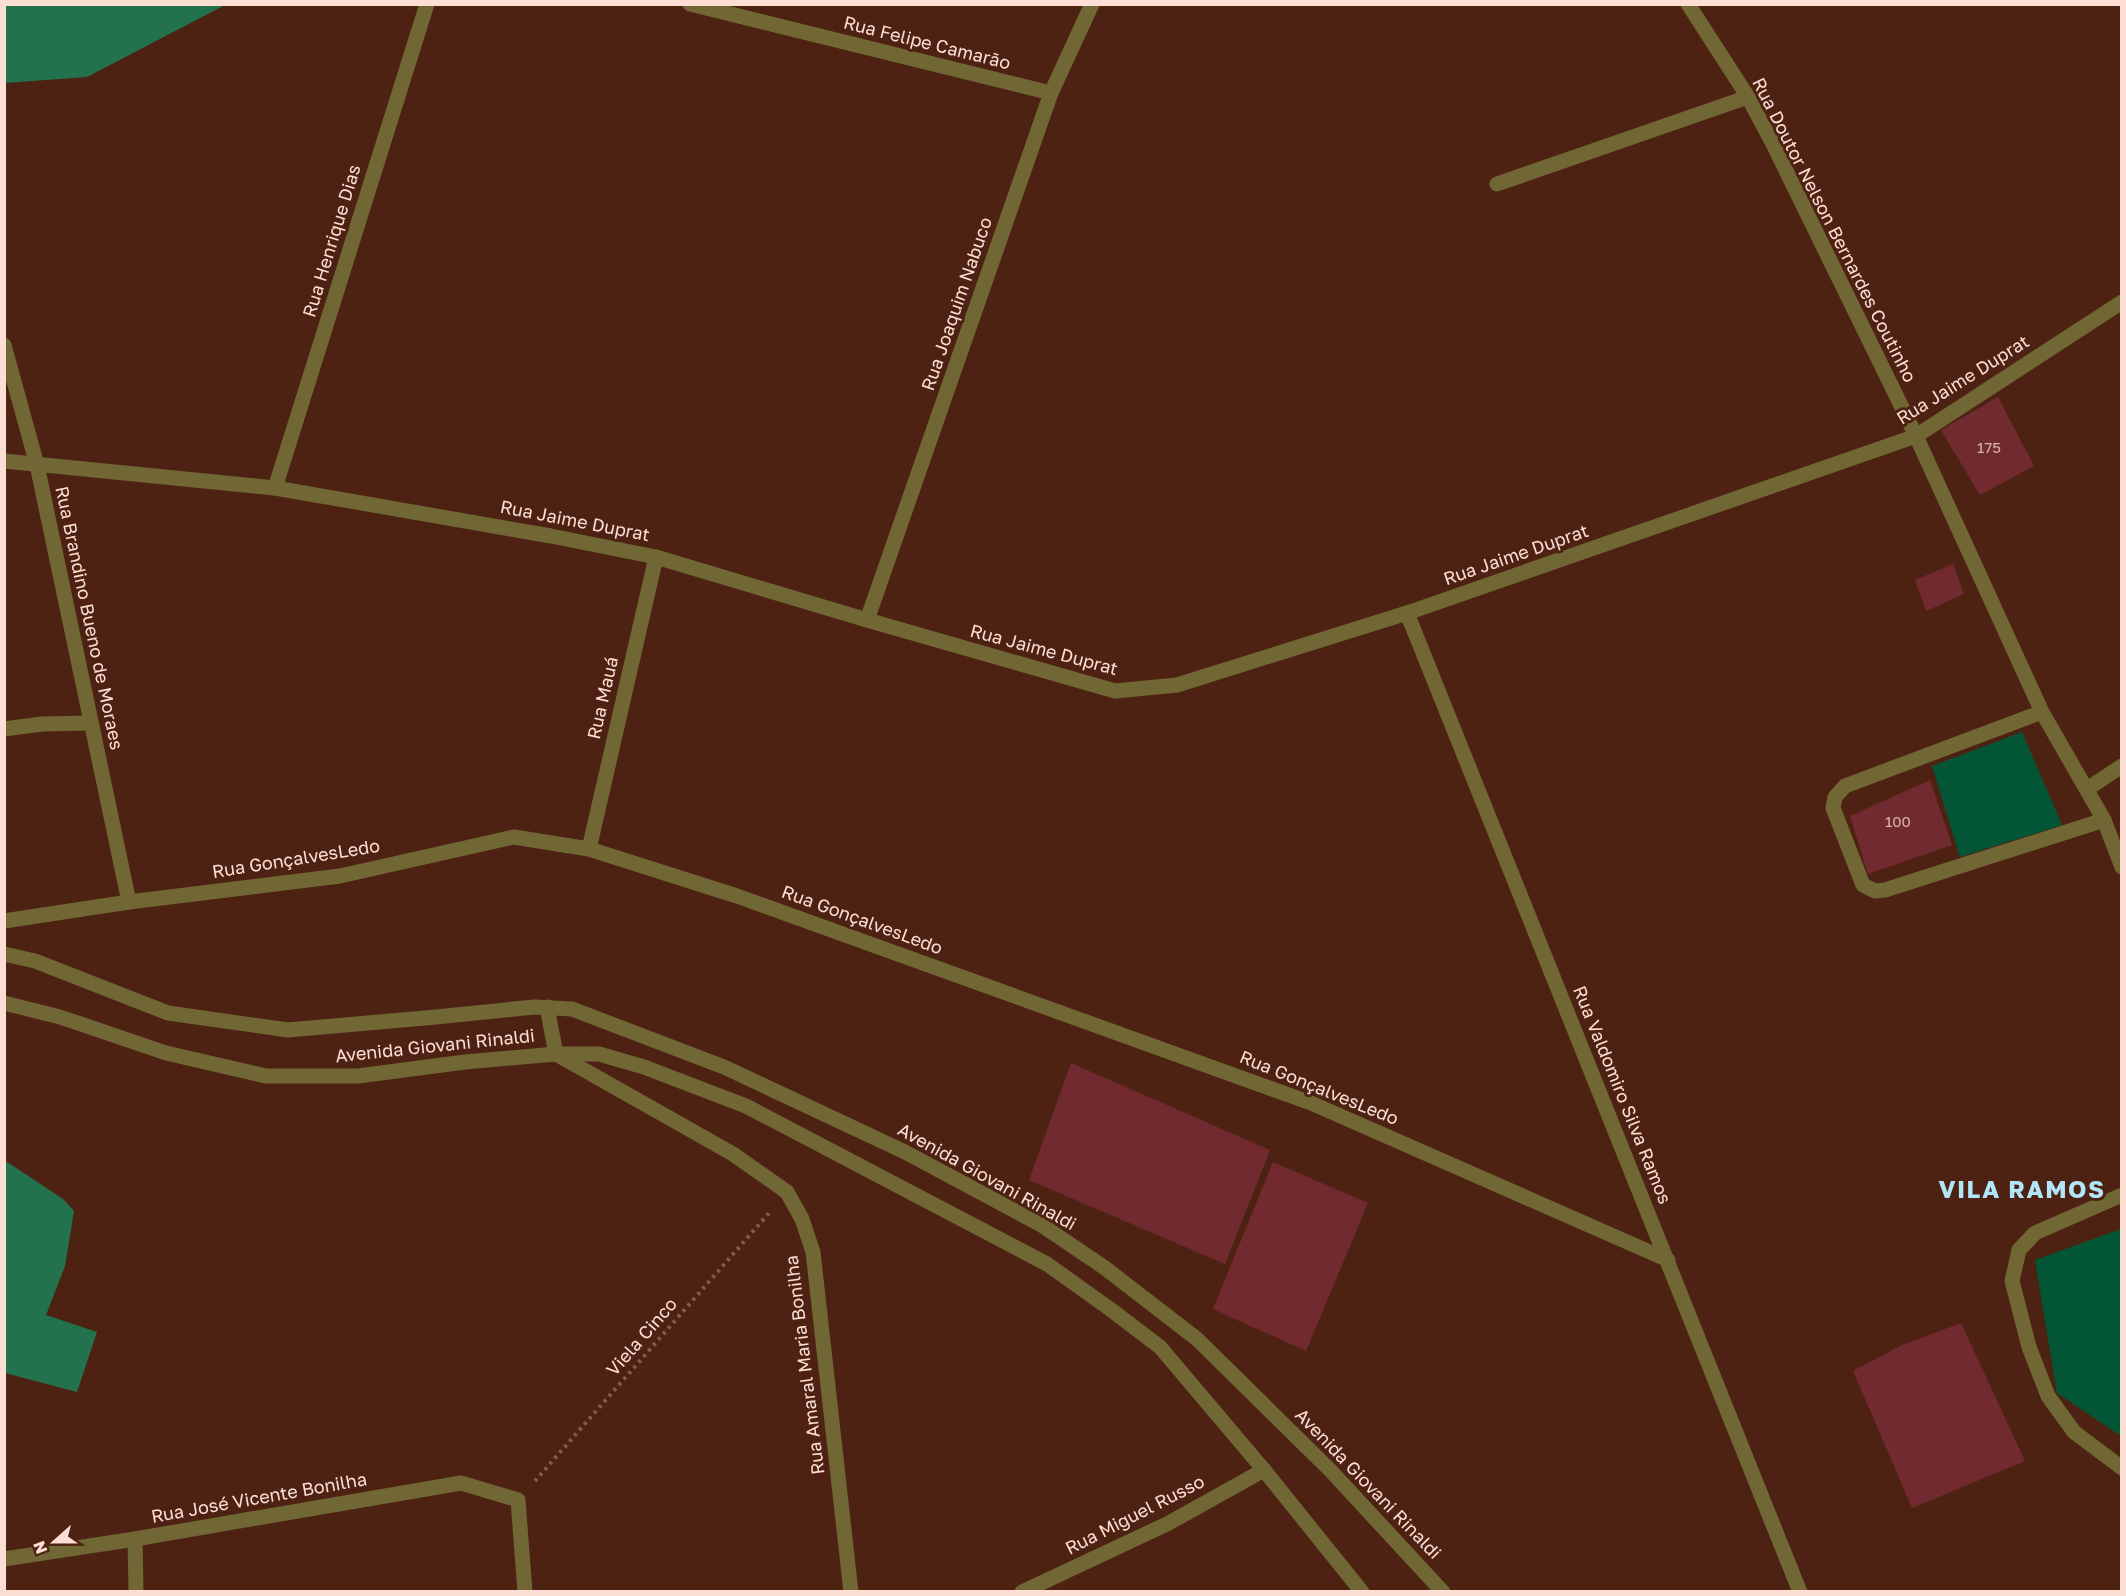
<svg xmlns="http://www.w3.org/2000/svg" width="2126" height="1596" viewBox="0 0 2126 1596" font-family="'Golos Text',sans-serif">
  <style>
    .green { fill: #025535 }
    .forest { fill: #22734d }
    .building { fill: #712b30 }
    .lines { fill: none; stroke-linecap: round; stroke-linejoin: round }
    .path { stroke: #845c4f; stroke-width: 4; stroke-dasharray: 3 4.5; stroke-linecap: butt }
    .service { stroke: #706734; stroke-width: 15 }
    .minor { stroke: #706734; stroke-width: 15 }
    .tertiary { stroke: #706734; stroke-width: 15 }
    .labels { text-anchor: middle; stroke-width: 6; stroke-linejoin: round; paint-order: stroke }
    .number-label { font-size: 15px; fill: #d9b1ac }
    .street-label { font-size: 18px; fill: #fcded5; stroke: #4e2213 }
    .district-label { font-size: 24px; font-weight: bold; letter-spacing: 1.5px; fill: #b0e6f7; stroke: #4e2213 }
  </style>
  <rect width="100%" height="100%" fill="#4e2213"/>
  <g class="green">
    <path d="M2022 732 2062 825 1960 857 1932 766Z"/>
    <path d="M2121 1229H2122L2121 1436 2057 1393 2035 1260Z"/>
  </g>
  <g class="forest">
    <path d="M5 4H225V5L87 77 5 83Z"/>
    <path d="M4 1160 63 1199 74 1211 65 1266 46 1315 97 1332 77 1392 5 1373Z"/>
  </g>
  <g class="building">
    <path d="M1998 397 2034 466 1980 495 1941 430Z"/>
    <path d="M1953 564 1964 594 1926 611 1915 580Z"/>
    <path d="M1930 780 1952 845 1868 874 1850 816Z"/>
    <path d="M1071 1063 1270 1150 1225 1264 1029 1180Z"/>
    <path d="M1273 1162 1368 1203 1306 1351 1213 1309Z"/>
    <path d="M1961 1323 2025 1461 1912 1508 1853 1371 1902 1345Z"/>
  </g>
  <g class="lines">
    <path class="path" d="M535 1481 769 1213"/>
    <path class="service" d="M1497 184 1748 97"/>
    <g class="minor">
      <path d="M690 4 1051 93"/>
      <path d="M1688 4 1748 97 1773 144 1916 436 2042 712 2104 820 2122 867"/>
      <path d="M4 345 37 465 129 902"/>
      <path d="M275 488 427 4"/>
      <path d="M1407 613 1800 1592"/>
      <path d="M867 620 1051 93 1092 4"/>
      <path d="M2042 712 1845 786 1835 797 1833 808 1863 885 1875 891 1885 890 2104 820"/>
      <path d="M4 729 42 724 91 723"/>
      <path d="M2087 789 2122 766"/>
      <path d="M589 849 656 557"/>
      <path d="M4 921 129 902 340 876 514 837 589 849 737 896 1311 1103 1668 1260"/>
      <path d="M556 1054 733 1154 787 1192 802 1219 813 1252 851 1592"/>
      <path d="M2122 1195 2035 1233 2019 1250 2012 1281 2029 1347 2048 1396 2074 1432 2122 1468"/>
      <path d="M135 1539 136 1592"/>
      <path d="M4 1559 135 1539 461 1483 518 1500 525 1592"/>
      <path d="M1022 1592 1167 1524 1264 1470"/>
    </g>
    <g class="tertiary">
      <path d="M4 461 275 488 551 536 656 557 867 620 1115 691 1177 685 1407 613 1916 436 2122 302"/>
      <path d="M4 954 35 961 168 1013 288 1030 436 1017 534 1007 572 1009 724 1067 905 1152 1043 1226 1105 1268 1197 1339 1330 1470 1443 1592"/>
      <path d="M4 1003 60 1017 166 1053 266 1076H358L465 1062 556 1054H599L644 1067 746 1106 1047 1264 1110 1309 1160 1347 1264 1470 1362 1592"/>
      <path d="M547 1007 556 1054"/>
    </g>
  </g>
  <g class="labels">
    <g class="number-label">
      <text x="1989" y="453">175</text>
      <text x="1898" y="827">100</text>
    </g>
    <g class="street-label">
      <text transform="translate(927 43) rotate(14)" y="6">Rua Felipe Camarão</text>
      <text transform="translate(1834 230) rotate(63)" y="6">Rua Doutor Nelson Bernardes Coutinho</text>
      <text transform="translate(332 241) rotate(-73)" y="6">Rua Henrique Dias</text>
      <text transform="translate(957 304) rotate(-71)" y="6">Rua Joaquim Nabuco</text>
      <text transform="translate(1963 380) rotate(-32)" y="6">Rua Jaime Duprat</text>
      <text transform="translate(575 521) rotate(11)" y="6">Rua Jaime Duprat</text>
      <text transform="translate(1516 555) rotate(-19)" y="6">Rua Jaime Duprat</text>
      <text transform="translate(89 618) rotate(78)" y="6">Rua Brandino Bueno de Moraes</text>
      <text transform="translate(1044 650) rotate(15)" y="6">Rua Jaime Duprat</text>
      <text transform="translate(603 698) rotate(-77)" y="6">Rua Mauá</text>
      <text transform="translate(296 859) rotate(-9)" y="6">Rua GonçalvesLedo</text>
      <text transform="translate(862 920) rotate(20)" y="6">Rua GonçalvesLedo</text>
      <text transform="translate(435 1046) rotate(-6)" y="6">Avenida Giovani Rinaldi</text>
      <text transform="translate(1319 1088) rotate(22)" y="6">Rua GonçalvesLedo</text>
      <text transform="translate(1622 1095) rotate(68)" y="6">Rua Valdomiro Silva Ramos</text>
      <text transform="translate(987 1177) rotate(29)" y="6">Avenida Giovani Rinaldi</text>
      <text transform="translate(642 1337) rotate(-49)" y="6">Viela Cinco</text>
      <text transform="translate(805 1365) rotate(-97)" y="6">Rua Amaral Maria Bonilha</text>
      <text transform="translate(1368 1484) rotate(46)" y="6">Avenida Giovani Rinaldi</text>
      <text transform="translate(259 1498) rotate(-10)" y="6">Rua José Vicente Bonilha</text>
      <text transform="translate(1135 1515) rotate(-27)" y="6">Rua Miguel Russo</text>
    </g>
    <g class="district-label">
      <text x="2022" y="1198">VILA RAMOS</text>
    </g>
  </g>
  <rect width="2126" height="1596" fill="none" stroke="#fcded5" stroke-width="12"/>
  <g transform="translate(54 1542) rotate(249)" stroke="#4e2213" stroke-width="4.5" paint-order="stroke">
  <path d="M0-4.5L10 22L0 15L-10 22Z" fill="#fcded5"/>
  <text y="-9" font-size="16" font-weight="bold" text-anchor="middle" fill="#fcded5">N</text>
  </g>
</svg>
